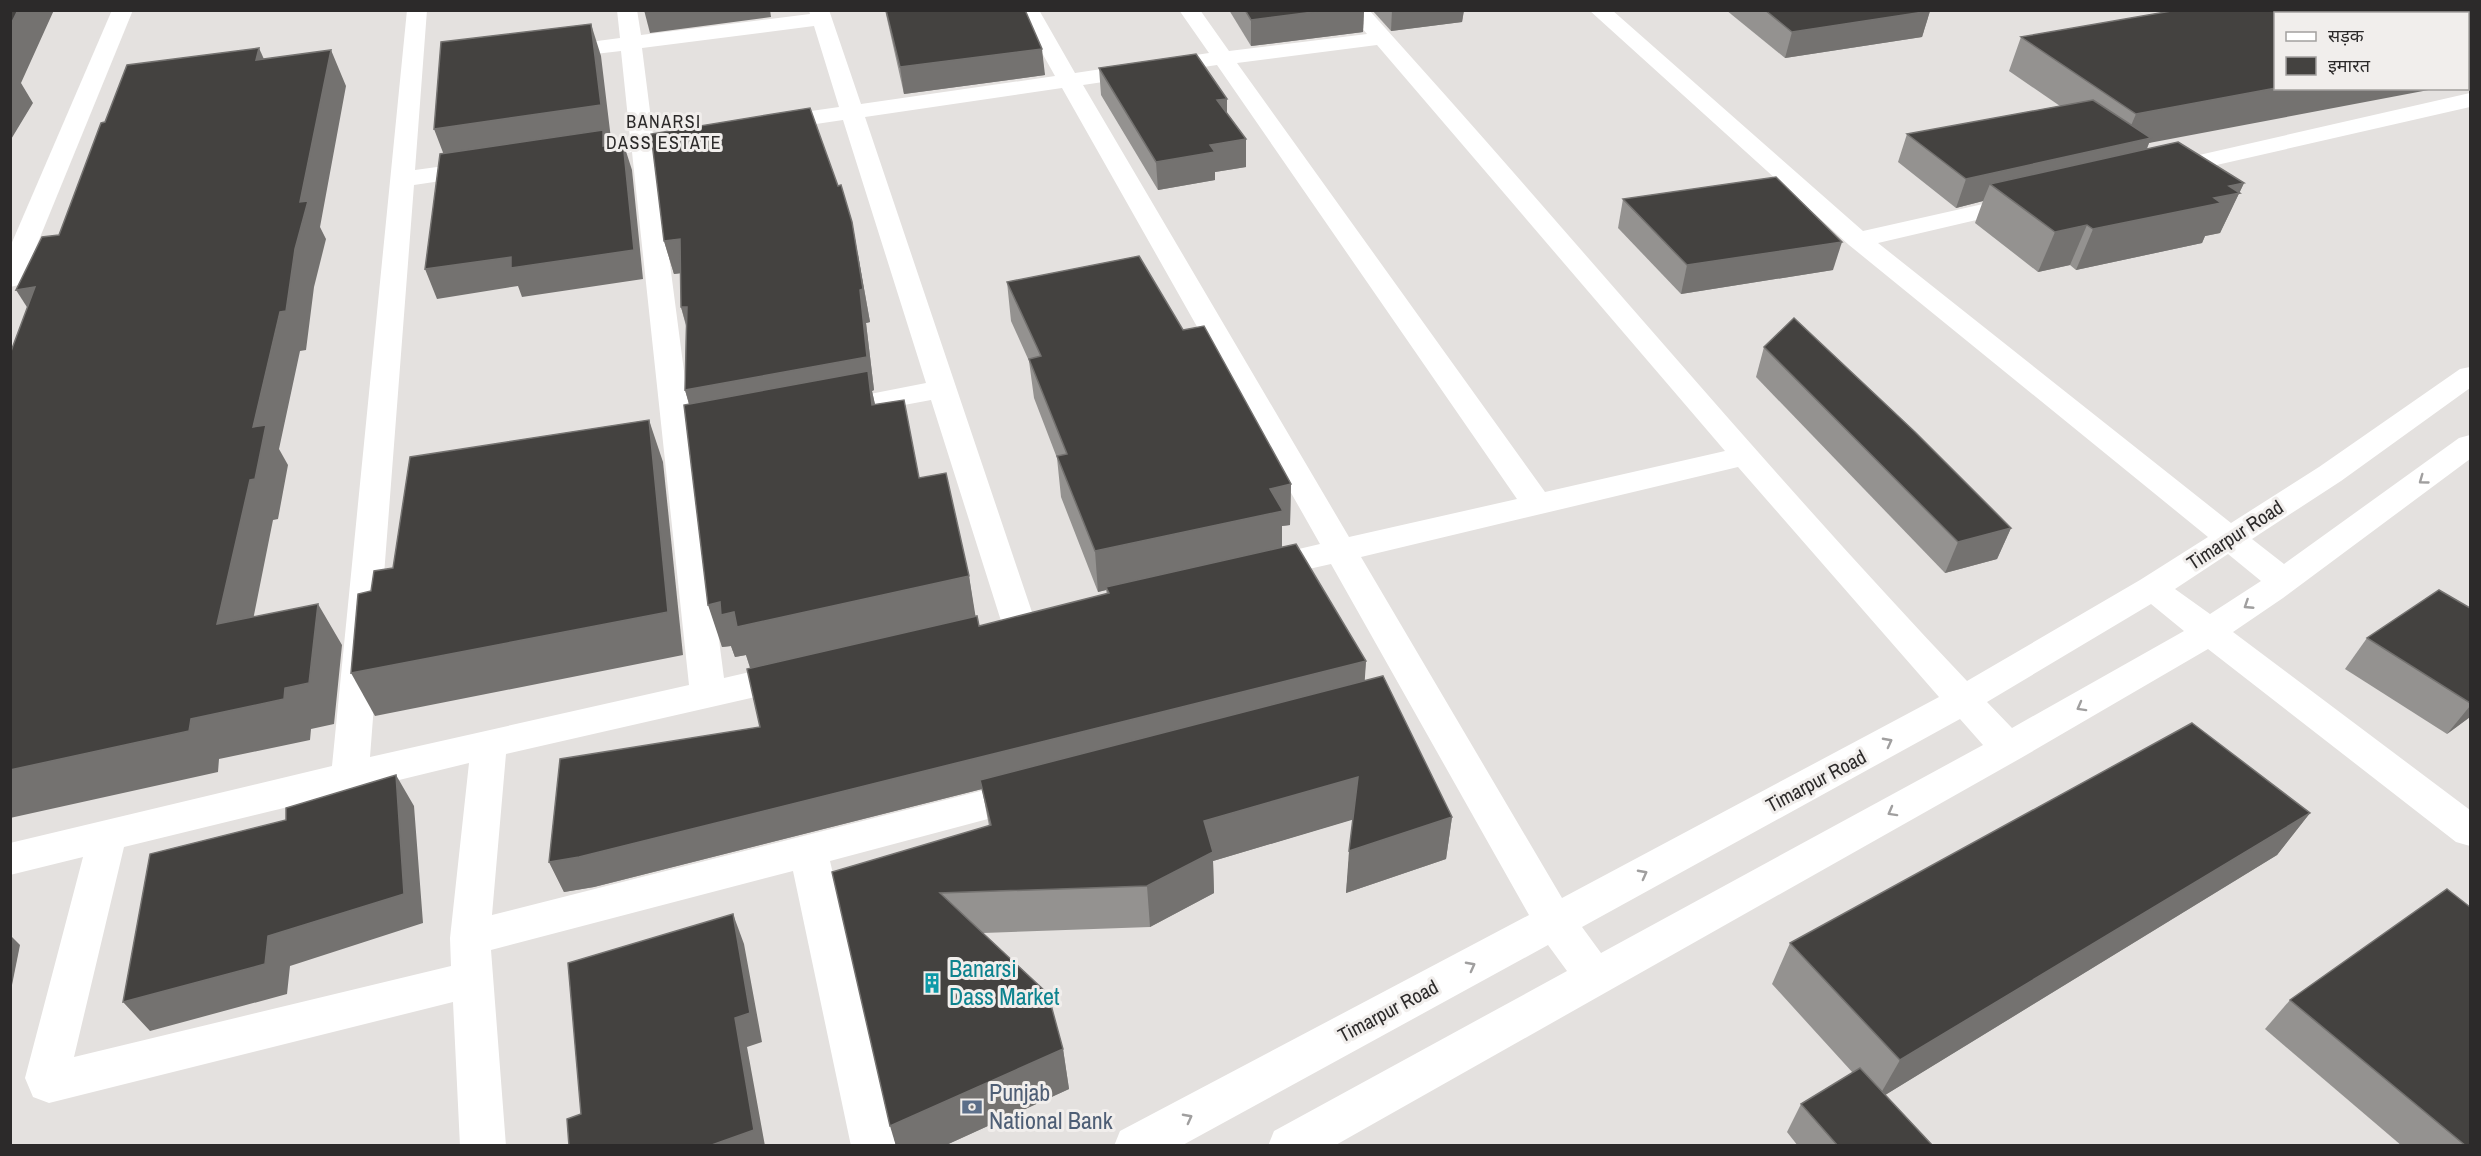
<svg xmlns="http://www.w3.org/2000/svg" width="2481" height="1156" viewBox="0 0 2481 1156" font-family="'Archivo Narrow','Noto Sans Devanagari',sans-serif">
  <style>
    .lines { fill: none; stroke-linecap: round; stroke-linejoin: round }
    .minor { fill: #fff; fill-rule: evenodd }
    .wall { fill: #949290 }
    .shaded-wall { fill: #747270 }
    .building { fill: #444240; stroke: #747270; stroke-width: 1.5 }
    .oneway { stroke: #a09f9f }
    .labels { text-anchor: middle; stroke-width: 6; stroke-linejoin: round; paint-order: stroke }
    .far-neighbourhood-label { font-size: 18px; letter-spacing: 1.5px; fill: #2c2a2a; stroke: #f1eeec }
    .street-label { font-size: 20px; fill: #2c2a2a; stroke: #f1eeec }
    .near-culture-label { font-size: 24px; fill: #0d838f; stroke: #f1eeec; text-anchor: start }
    .near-service-label { font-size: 24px; fill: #4e5e75; stroke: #f1eeec; text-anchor: start }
  </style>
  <rect width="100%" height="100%" fill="#e4e1df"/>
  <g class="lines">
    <g class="minor">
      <path d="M112 10H133L23 279 19 285 10 287V247Z"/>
      <path d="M407 10H427L415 170 481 161 490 163 493 168 490 173 481 175 414 185 370 757 689 685 632 152 579 160 571 158 567 153 571 148 579 146 630 138 621 51 552 59 544 58 541 53 544 48 552 47 620 38 617 10H637L641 35 810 14 809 10H829L861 104 1055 76 1018 10H1039L1075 73 1209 53 1179 10H1200L1229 51 1367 34 1347 10H1369C1570 232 1761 464 1967 681L2140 580 2208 537 1849 245 1589 10H1612L1863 231 2023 195 2032 197 2035 202 2032 207 1878 243 2231 523 2319 467 2460 369 2470 367V388L2341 481 2252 539 2284 564 2459 438 2470 435V459L2283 598 2233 632 2470 810V846L2456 842 2208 649 2021 758 1334 1146H1268L1274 1131 1567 971 1548 945 1181 1146H1114L1120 1131 1529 915 1331 564 1260 580 1248 577 1244 569 1248 561 1320 544 1062 88 865 117 1036 624 1031 633 1019 636 1007 633 1002 624 931 400 829 419 819 416 814 410 819 404 926 383 843 120 769 131 761 129 757 124 761 119 769 117 839 107 814 26 642 48 653 135 695 129 703 131 707 136 703 141 655 149 724 678 794 662 806 666 812 675 806 684 794 688 506 754 492 915 1028 779 1041 783 1047 794 1041 805 830 861 897 1146H851L793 871 491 950 506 1146H460L453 1002 49 1103 33 1097 25 1078 83 857 10 875V843L332 766ZM1377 45 1725 451 1545 492 1237 63ZM1217 65 1517 499 1349 537 1083 85ZM1738 467 1939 697 1562 898 1361 557ZM2228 554 2261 581 2210 614 2175 589ZM2151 604 2184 631 2012 728 1987 702ZM1960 719 1983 745 1601 953 1582 927ZM469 763 450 938 451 966 74 1057 124 847Z"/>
      <path d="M2470 93V107L2164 177 2155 175 2152 170 2155 165 2164 163Z"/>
    </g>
  </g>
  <g class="wall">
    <path d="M885 10H1025L1045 75 904 94Z"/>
    <path d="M1229 10H1364L1363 32 1251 46Z"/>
    <path d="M1372 10H1464L1462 22 1391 31Z"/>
    <path d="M1726 10 1930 11 1922 37 1785 58Z"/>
    <path d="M2470 10V83H2468V14L2149 143 2147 149 2244 183 2220 233 2205 236 2202 243 2076 270 2070 265 2038 272 1975 223 1983 201 1956 208 1898 162 1907 134 2060 106 2009 71 2021 37Z"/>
    <path d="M1099 68 1227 113 1246 139V167L1215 172V180L1158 190 1101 95Z"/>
    <path d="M1623 199 1833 270 1681 294 1618 228Z"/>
    <path d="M664 241 858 254 870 322 866 323 874 390 872 391 875 405 919 478 969 576 975 617 979 626 1107 594 1106 590 1098 592 1061 497 1057 458 1034 398 1029 361 1011 321 1007 282 1183 330 1291 484 1290 525 1282 526V547L1366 661 1364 681 1452 817 1446 859 1346 893 1353 819 1213 861 1214 893 1150 927 983 933 1063 1049 1069 1089 944 1146H896L832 872 989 826 982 789 594 887 564 892 549 862 760 727 750 668 746 655 735 657 731 646 722 647 689 404 685 390 686 326 681 307V273L674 274Z"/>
    <path d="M1764 347 2011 528 1997 559 1945 573 1756 377Z"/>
    <path d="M2470 608V717L2447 734 2345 669 2367 638Z"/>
    <path d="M2310 813 2277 855 1885 1095 1933 1146H1798L1787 1132 1801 1104 1853 1073 1772 984 1790 943Z"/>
    <path d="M2290 1000 2470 1146H2402L2265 1029Z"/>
  </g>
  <g class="shaded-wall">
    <path d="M18 10H54L21 83 33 103 10 141V26Z"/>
    <path d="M644 10H770L771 17 650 33Z"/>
    <path d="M1329 10H1364L1363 32 1251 46V20Z"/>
    <path d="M1392 10H1464L1462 22 1391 31Z"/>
    <path d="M1930 11 1922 37 1785 58 1792 32Z"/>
    <path d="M591 24 601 56 611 139H606L611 157 447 163 434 129Z"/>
    <path d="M259 48 275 84 256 60Z"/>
    <path d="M1042 49 1045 75 904 94 900 67Z"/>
    <path d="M331 50 346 86 320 227 326 239 314 287 306 350 300 351 279 449 288 465 278 519 273 520 244 665 217 624 253 427 295 249 300 202Z"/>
    <path d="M2470 52V83H2468V53Z"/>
    <path d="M2276 88H2439L2149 143 2139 166 1990 184 1983 201 1956 208 1966 179 2123 144 2136 114Z"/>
    <path d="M1227 99V126L1217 100Z"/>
    <path d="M1246 139V167L1215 172V180L1158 190 1156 162 1210 145Z"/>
    <path d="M623 142 632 170 643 279 522 297 518 286 437 299 425 269Z"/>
    <path d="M2244 183 2220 233 2205 236 2202 243 2076 270 2093 229 2214 198 2229 186Z"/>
    <path d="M852 222 870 322 866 323 874 390 872 391 877 413 695 424 685 390Z"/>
    <path d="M2087 225 2070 265 2038 272 2055 232Z"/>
    <path d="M680 239 690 272 674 274 664 241Z"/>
    <path d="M1842 242 1833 270 1681 294 1687 265Z"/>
    <path d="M35 287 41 329 16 290Z"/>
    <path d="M681 307H687L691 341Z"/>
    <path d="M649 420 663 462 683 655 375 716 351 673Z"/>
    <path d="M1291 484 1290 525 1282 526V551L1106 587V590L1098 592 1095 551 1270 489Z"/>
    <path d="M2011 528 1997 559 1945 573 1958 542Z"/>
    <path d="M969 576 976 619 751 670 746 655 735 657 731 646 722 647 708 605 720 602Z"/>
    <path d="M318 604 342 645 334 724 311 729 310 740 219 759 218 772 10 818V770L191 719 285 688Z"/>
    <path d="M1366 661 1364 692 980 780 982 789 594 887 564 892 549 862Z"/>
    <path d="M2470 706V717L2447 734Z"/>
    <path d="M396 775 414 806 423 923 290 966 287 994 150 1031 123 1002 268 936Z"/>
    <path d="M1358 777 1355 819 1213 861 1214 893 1150 927 1147 886 1204 821Z"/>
    <path d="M2310 813 2277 855 1877 1100 1900 1060Z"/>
    <path d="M1452 817 1446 859 1346 893 1349 851Z"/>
    <path d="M733 914 744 944 762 1042 747 1047 765 1146H709L735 1018Z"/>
    <path d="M10 935 20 945 10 995Z"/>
    <path d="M1063 1049 1069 1089 944 1146H896L890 1126Z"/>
  </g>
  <g class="building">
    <path d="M10 10H18L10 26Z"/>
    <path d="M886 10H1025L1042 49 900 67Z"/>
    <path d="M1245 10H1329L1251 20Z"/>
    <path d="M1765 10H1930V11L1792 32Z"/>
    <path d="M2177 10H2470V52L2468 53V14H2276V88L2136 114 2021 37Z"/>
    <path d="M591 24 601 105 434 129 441 42Z"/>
    <path d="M259 48 256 60 331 50 300 202 308 201 295 249 286 311 280 312 253 427 266 425 255 479 250 480 217 624 318 604 309 683 285 688 284 699 191 719 189 731 10 770V354L35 287 16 290 42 237 59 235 101 123 105 122 127 65Z"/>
    <path d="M1196 54 1227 99 1217 100 1246 139 1210 145 1215 152 1156 162 1099 68Z"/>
    <path d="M2093 100 2151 138 1966 179 1907 134Z"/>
    <path d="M810 108 838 186 841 185 852 222 863 289 860 290 867 357 685 390 687 307H681L680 239 664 241 651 134Z"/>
    <path d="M603 130V146L623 142 634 250 511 268V257L425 269 440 154Z"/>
    <path d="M2178 142 2244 183 2229 186 2240 193 2214 198 2221 203 2093 229 2087 225 2055 232 1990 184Z"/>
    <path d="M1776 177 1842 242 1687 265 1623 199Z"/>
    <path d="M1139 256 1183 330 1204 326 1291 484 1270 489 1283 511 1095 551 1057 456 1067 454 1029 359 1041 356 1007 282Z"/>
    <path d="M1794 318 1915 432 2011 528 1958 542 1764 347Z"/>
    <path d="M868 371 872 405 904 400 919 478 946 473 969 576 737 627 734 612 721 615 720 602 708 605 684 405Z"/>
    <path d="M649 420 668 612 351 673 358 594 371 591 374 571 393 568 410 457Z"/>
    <path d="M1296 544 1366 661 579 857 549 862 560 759 760 727 747 669 977 616 979 626 1109 593 1106 587Z"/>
    <path d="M2439 590 2470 608V703L2367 638Z"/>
    <path d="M1383 676 1452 817 1349 851 1358 777 1204 821 1213 852 1147 886 940 893 1048 994 1063 1049 890 1126 832 872 991 825 980 780Z"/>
    <path d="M2192 723 2310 813 1900 1060 1790 943Z"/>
    <path d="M396 775 404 894 268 936 265 964 123 1002 150 854 286 820V808Z"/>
    <path d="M2447 889 2470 907V1146H2466L2290 1000Z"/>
    <path d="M733 914 750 1013 735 1018 754 1130 709 1146H569L567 1119 581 1114 568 963Z"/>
    <path d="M1860 1068 1933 1146H1838L1801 1104Z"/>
  </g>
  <defs><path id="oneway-chevron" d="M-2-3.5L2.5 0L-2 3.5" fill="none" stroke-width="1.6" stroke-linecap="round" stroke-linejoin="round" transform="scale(1.5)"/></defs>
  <g class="oneway">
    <use href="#oneway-chevron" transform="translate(2423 480) rotate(144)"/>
    <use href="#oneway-chevron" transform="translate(2248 605) rotate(147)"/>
    <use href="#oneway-chevron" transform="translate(2081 707) rotate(151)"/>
    <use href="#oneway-chevron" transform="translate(1888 742) rotate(-28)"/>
    <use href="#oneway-chevron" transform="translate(1892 812) rotate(151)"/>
    <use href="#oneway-chevron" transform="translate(1643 874) rotate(-28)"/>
    <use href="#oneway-chevron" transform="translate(1471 966) rotate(-28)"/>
    <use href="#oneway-chevron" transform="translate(1188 1118) rotate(-28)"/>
  </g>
  <defs>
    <g id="building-bare" transform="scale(1.62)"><path d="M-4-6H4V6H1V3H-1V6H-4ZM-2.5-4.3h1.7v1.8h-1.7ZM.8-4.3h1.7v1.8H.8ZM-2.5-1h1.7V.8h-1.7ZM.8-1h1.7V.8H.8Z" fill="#0f9aa8" stroke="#f1eeec" stroke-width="2.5" paint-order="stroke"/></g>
    <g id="bank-bare" transform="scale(1.62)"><path d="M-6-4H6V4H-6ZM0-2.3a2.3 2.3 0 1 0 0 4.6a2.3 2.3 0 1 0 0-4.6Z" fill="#5c6f8a" stroke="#f1eeec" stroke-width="2.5" paint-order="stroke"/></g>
  </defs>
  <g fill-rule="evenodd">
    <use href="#building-bare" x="932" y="983"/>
    <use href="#bank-bare" x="972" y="1107"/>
  </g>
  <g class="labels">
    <g class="far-neighbourhood-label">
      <text x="664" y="128">BANARSI<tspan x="664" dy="21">DASS ESTATE</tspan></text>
    </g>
    <g class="street-label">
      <text transform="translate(2235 535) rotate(-33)" y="7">Timarpur Road</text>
      <text transform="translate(1816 781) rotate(-28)" y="7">Timarpur Road</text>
      <text transform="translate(1388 1011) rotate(-28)" y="7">Timarpur Road</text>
    </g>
    <g class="near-culture-label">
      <text x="949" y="977">Banarsi<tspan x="949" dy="28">Dass Market</tspan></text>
    </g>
    <g class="near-service-label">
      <text x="989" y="1101">Punjab<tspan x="989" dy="28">National Bank</tspan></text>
    </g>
  </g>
  <rect width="2481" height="1156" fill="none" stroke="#2c2a2a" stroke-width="24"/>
  <rect x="2274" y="12" width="195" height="78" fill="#f1eeec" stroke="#a2a09e" stroke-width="1.5"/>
  <rect x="2286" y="32" width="30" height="9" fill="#ffffff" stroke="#a2a09e" stroke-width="1.5"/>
  <text x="2328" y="42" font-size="18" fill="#2c2a2a">सड़क</text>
  <rect x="2286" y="57" width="30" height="18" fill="#444240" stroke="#a2a09e" stroke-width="1.5"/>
  <text x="2328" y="72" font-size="18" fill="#2c2a2a">इमारत</text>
</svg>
